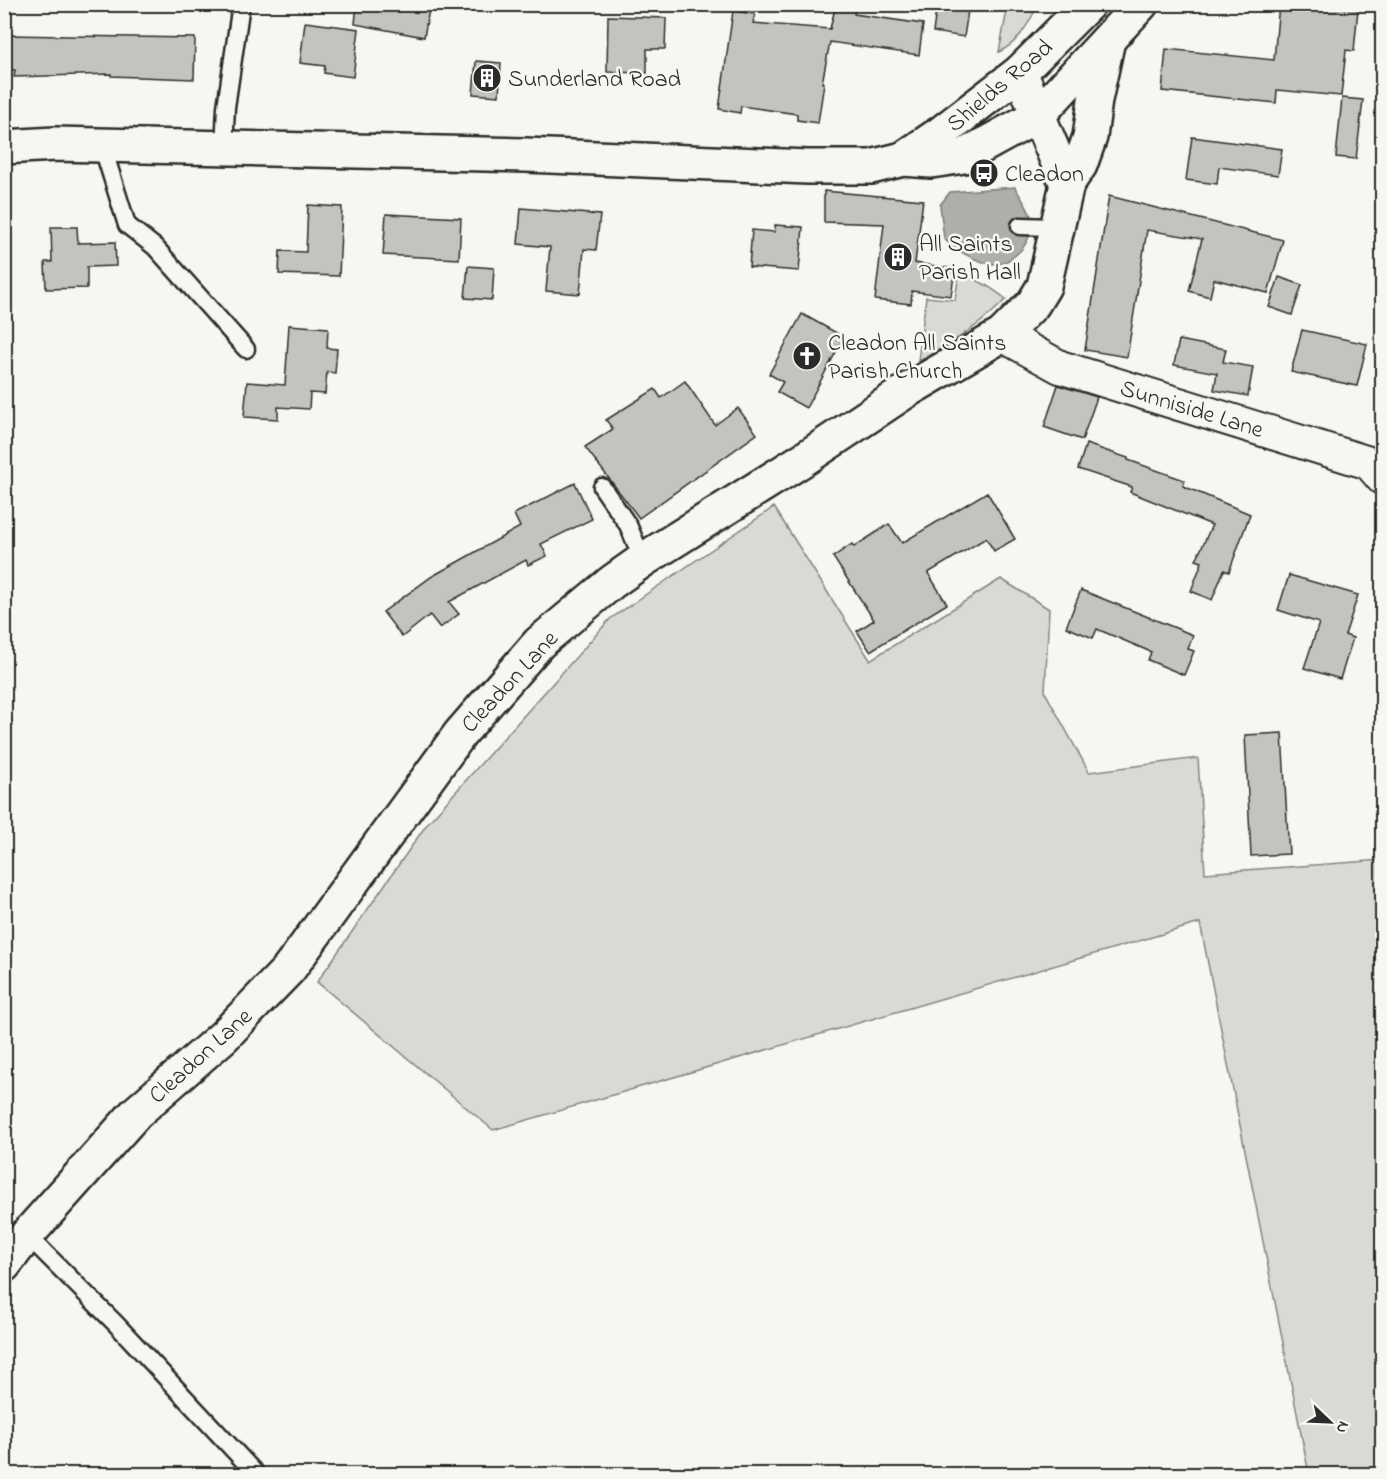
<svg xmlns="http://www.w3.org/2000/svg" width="1387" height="1479" viewBox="0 0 1387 1479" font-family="'Indie Flower',sans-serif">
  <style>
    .green { fill: #d9d9d5; stroke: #828280; stroke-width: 1.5 }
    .water { fill: #aeaeab; stroke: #7a7a78; stroke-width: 1.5 }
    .building { fill: #c3c3c0; stroke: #2b2b2b; stroke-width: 1.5 }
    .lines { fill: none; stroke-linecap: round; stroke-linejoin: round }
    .service-casing { stroke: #2b2b2b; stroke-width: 21 }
    .minor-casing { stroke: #2b2b2b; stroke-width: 36 }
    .tertiary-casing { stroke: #2b2b2b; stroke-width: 38 }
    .trunk-casing { stroke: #2b2b2b; stroke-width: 38 }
    .service { stroke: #f6f6f2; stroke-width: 16 }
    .minor { stroke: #f6f6f2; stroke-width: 32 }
    .tertiary { stroke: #f6f6f2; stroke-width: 33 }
    .trunk { stroke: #f6f6f2; stroke-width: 33 }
    .labels { text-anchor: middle; stroke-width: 5; stroke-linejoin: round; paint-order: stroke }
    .poi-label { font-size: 24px; fill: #2b2b2b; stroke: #f6f6f2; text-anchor: start }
    .street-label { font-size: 24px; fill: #2b2b2b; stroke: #f6f6f2 }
  </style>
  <rect width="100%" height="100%" fill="#f6f6f2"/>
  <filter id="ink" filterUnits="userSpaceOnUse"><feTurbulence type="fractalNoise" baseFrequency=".0167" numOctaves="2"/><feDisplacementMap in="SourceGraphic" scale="12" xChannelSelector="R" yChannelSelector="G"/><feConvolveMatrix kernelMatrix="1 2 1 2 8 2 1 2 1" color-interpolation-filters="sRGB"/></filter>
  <g filter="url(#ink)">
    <g class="green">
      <path d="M1008 5H1038C1028 24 1020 42 999 52Z"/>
      <path d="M959 274C977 278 992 288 1006 299 982 325 949 345 918 361L926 297 955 300Z"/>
      <path d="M774 507 870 660 1001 579 1049 609 1045 692 1089 772 1198 758 1205 873 1382 860V1474H1309L1200 923 493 1130 317 982 427 824 610 619Z"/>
    </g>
    <path class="water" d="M1015 187C1020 197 1030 209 1032 220 1033 230 1028 242 1021 250 1015 256 1007 263 998 264 980 265 957 251 944 239L940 205 950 192Z"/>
    <g class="building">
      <path d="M357 4H430L424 37 355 24Z"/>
      <path d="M836 4H856L854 14 923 24 919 55 830 42 822 83H824L818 123 797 120V114L741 106 740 113 719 109 733 11 755 14 753 23 830 29Z"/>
      <path d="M937 4H969L964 37 933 32Z"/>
      <path d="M1279 4H1305L1358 9 1354 51 1346 50 1341 96 1277 90 1276 103 1162 91 1166 49 1274 60Z"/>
      <path d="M608 16 666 18 665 49H647V73L607 72Z"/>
      <path d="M305 22 359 29 353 77 324 73 325 66 300 63Z"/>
      <path d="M4 35 195 38 194 79 111 76V74L14 77 15 70H4Z"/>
      <path d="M476 61 501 63 499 96 473 94Z"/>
      <path d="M1342 98 1363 100 1356 159 1336 157Z"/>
      <path d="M1192 137 1282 149 1278 175 1219 167 1217 184 1186 180Z"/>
      <path d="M824 191 923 200 915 263 955 269 951 296 912 291 911 304 875 300 884 224 824 222Z"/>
      <path d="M1109 196 1283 240 1268 293 1214 279 1210 297 1189 291 1202 239 1147 230 1127 357 1085 350Z"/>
      <path d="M308 205 342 207 339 276 279 274 280 251 306 252Z"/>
      <path d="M521 208 600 215 596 250 584 249 580 294 546 291 550 247 518 244Z"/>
      <path d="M386 214 461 218 459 259 383 255Z"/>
      <path d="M775 225 803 227 799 271 749 267 752 230 775 232Z"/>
      <path d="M51 227H77L78 243 115 242 116 266 87 267V288L46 289 45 262H52Z"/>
      <path d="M468 266 494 268 492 300 465 298Z"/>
      <path d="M1279 277 1302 285 1292 315 1269 307Z"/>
      <path d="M802 314 844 337 806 408 777 392 783 382 769 374Z"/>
      <path d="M289 325 328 328 327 348 337 349 335 373 327 372 325 394 310 393 309 409 278 407V419L244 417 247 382 285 385Z"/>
      <path d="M1302 330 1367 344 1357 386 1291 372Z"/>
      <path d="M1179 340 1226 349 1223 362 1253 367 1248 396 1214 390 1217 373 1174 365Z"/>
      <path d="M685 381 715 425 738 408 757 434 639 518 585 447 613 429 606 420 655 389 661 398Z"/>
      <path d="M1058 385 1097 397 1082 440 1044 427Z"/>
      <path d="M1086 444 1128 458V460L1184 480 1183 486 1250 514 1229 572 1224 570 1212 600 1191 591 1202 562 1196 560 1212 525 1130 492 1132 487 1078 469Z"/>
      <path d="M575 483 592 519 541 544 547 556 528 565 526 560 449 602 459 614 440 628 430 615 402 637 383 612 431 577 520 527 514 514Z"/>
      <path d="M987 492 1015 539 994 551 986 538 928 573 947 604 870 651 857 631 874 620 833 557 852 544 854 547 889 524 902 543Z"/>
      <path d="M1289 575 1358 595 1345 635 1353 638 1340 679 1304 668 1319 623 1278 610Z"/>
      <path d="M1081 590 1193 635 1188 649 1194 651 1184 675 1148 660 1151 652 1097 629 1093 638 1066 627Z"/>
      <path d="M1282 733 1289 854 1251 856 1245 735Z"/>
    </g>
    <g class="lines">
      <g class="service-casing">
        <g id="service">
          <path d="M102 145 127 225 155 247 246 349"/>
          <path d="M224 148 226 107 241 4"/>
          <path d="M1020 226 1056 227"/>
          <path d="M602 487 628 525 643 560"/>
          <path d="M27 1235 116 1324 256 1474"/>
        </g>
      </g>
      <g class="minor-casing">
        <path id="minor" d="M1002 335 1060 367 1369 463 1382 478"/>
      </g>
      <g class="tertiary-casing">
        <g id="tertiary">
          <path d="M1067 184 1080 165 1090 137 1095 100 1108 40"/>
          <path d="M4 1265 27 1235 136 1113 224 1036 289 969 460 734 539 643 612 582 643 560 804 459 906 391 1002 335 1033 304 1044 286 1067 184 1020 72"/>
        </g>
      </g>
      <g class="trunk-casing">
        <g id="trunk">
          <path d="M4 147 55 144 526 155 808 167H871L903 159 941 133 1020 72 1088 4"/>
          <path d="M903 159 931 161 964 156 1037 116 1141 4"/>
        </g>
      </g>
      <use href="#service" class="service"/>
      <use href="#minor" class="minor"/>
      <use href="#tertiary" class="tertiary"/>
      <use href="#trunk" class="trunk"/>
    </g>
  </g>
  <defs>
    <g id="building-disc" transform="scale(1.5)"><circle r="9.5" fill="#2b2b2b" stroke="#f6f6f2"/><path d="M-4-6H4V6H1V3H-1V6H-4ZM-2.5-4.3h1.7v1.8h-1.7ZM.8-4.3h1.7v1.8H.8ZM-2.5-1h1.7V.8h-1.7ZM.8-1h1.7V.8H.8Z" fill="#fff"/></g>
    <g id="bus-disc" transform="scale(1.5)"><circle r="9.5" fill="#2b2b2b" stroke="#f6f6f2"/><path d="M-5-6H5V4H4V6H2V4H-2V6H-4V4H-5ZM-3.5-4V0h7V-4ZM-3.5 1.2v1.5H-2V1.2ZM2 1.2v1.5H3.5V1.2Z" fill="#fff"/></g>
    <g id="church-disc" transform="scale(1.5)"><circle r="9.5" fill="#2b2b2b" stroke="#f6f6f2"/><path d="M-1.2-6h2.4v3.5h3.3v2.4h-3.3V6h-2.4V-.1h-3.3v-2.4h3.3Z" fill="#fff"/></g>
  </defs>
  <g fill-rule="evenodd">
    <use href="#building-disc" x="487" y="78"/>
    <use href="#bus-disc" x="984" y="173"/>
    <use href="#building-disc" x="898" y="257"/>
    <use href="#church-disc" x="807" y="356"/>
  </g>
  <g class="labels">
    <g class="poi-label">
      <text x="508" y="86">Sunderland Road</text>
      <text x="1005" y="181">Cleadon</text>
      <text x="919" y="251">All Saints<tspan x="919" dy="28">Parish Hall</tspan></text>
      <text x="828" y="350">Cleadon All Saints<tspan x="828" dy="28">Parish Church</tspan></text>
    </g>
    <g class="street-label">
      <text transform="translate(999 85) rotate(-40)" y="8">Shields Road</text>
      <text transform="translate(1192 408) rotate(17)" y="8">Sunniside Lane</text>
      <text transform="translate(509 681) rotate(-47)" y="8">Cleadon Lane</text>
      <text transform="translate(200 1055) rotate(-42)" y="8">Cleadon Lane</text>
    </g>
  </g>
  <rect width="1387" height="1479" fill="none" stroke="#f6f6f2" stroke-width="24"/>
  <rect x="12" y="12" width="1363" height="1455" fill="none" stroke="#2b2b2b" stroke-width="2" filter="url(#ink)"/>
  <g transform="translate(1330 1422) rotate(113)" stroke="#f6f6f2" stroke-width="4.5" paint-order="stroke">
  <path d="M0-4.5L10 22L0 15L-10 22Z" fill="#2b2b2b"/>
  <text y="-9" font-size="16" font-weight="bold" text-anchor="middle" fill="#2b2b2b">N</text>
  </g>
</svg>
